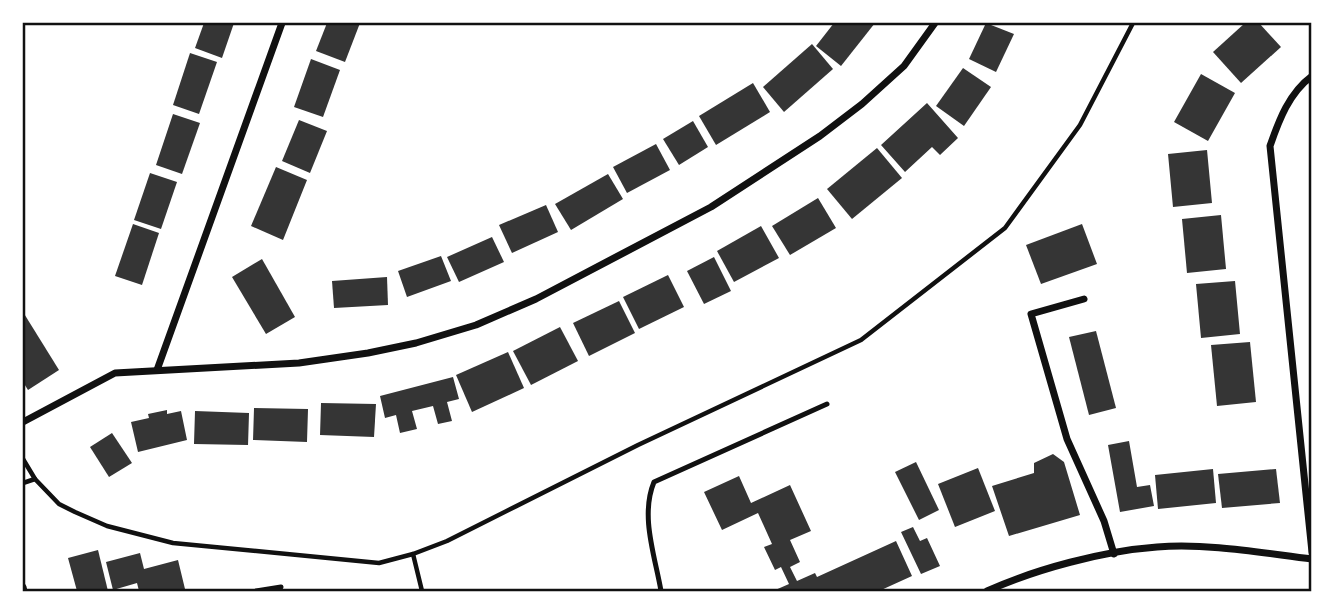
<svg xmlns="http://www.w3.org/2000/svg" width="1335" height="614" viewBox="0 0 1335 614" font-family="Mulish,sans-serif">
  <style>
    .building { fill: #353535 }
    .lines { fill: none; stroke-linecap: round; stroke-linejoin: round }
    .path { stroke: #111; stroke-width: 4.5 }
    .service { stroke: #111; stroke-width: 5 }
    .minor { stroke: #111; stroke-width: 7 }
    .neatline { fill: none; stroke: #111; stroke-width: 2.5 }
  </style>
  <rect width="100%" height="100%" fill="#fff"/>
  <g class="building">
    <path d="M204 23H234L222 58 195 48Z"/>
    <path d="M327 23H360L345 62 316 51Z"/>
    <path d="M834 23H875L841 66 816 46Z"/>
    <path d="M986 23 1014 34 996 72 969 59Z"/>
    <path d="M1245 23H1259L1281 47 1241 83 1213 52Z"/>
    <path d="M812 44 833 69 784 112 763 87Z"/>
    <path d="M190 53 217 62 199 114 173 105Z"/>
    <path d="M311 59 340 70 323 117 294 107Z"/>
    <path d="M963 68 991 87 964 126 936 106Z"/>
    <path d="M1201 74 1235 93 1208 141 1174 122Z"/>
    <path d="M753 83 770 112 716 145 699 116Z"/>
    <path d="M927 103 958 138 940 155 932 147 905 172 881 145Z"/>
    <path d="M173 114 200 123 182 174 156 165Z"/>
    <path d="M299 120 327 131 310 173 282 161Z"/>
    <path d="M693 121 708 147 679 165 663 139Z"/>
    <path d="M656 144 670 170 627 193 613 167Z"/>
    <path d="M877 148 902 178 852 219 827 189Z"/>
    <path d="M1207 150 1212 203 1173 207 1168 154Z"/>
    <path d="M276 167 307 180 283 240 251 226Z"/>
    <path d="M150 173 177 182 161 229 134 220Z"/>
    <path d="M608 174 623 199 571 230 555 204Z"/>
    <path d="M818 198 836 228 790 255 772 226Z"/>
    <path d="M546 205 558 232 512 253 499 225Z"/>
    <path d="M1221 215 1226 269 1187 273 1182 219Z"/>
    <path d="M133 224 159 233 142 285 115 276Z"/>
    <path d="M1082 224 1097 264 1041 284 1026 245Z"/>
    <path d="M761 226 779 258 734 282 717 251Z"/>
    <path d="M492 237 504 262 459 282 447 257Z"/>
    <path d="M441 256 451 281 407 297 398 271Z"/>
    <path d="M714 257 731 291 704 304 687 271Z"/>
    <path d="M262 259 295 317 266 334 232 277Z"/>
    <path d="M668 275 684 307 639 329 623 297Z"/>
    <path d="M387 277 388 305 334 308 332 281Z"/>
    <path d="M1235 281 1240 334 1201 338 1196 284Z"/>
    <path d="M619 301 635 333 589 356 573 323Z"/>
    <path d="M23 312 59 370 28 390 23 382Z"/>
    <path d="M560 327 578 361 531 385 513 351Z"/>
    <path d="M1096 331 1116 408 1089 415 1069 337Z"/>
    <path d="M1250 342 1256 402 1217 406 1211 345Z"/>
    <path d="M508 352 524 388 472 412 456 375Z"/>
    <path d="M453 377 459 399 447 402 452 421 438 424 433 406 412 411 417 429 400 433 396 415 385 418 380 396Z"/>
    <path d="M321 403 376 404 374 437 320 435Z"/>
    <path d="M254 408 308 409 307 442 253 440Z"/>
    <path d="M167 410V414L181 411 187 440 138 452 131 422 149 418 148 414Z"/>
    <path d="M195 411 249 413 248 445 194 444Z"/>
    <path d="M112 433 132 463 109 477 90 447Z"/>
    <path d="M1129 441 1137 487 1150 485 1154 506 1120 512 1108 445Z"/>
    <path d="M1053 454 1064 462 1080 515 1009 536 992 486 1034 473V463Z"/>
    <path d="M916 462 939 510 919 520 895 472Z"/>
    <path d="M978 468 995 511 955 527 938 484Z"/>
    <path d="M1213 469 1216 503 1158 509 1155 475Z"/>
    <path d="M1276 469 1280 503 1222 508 1218 474Z"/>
    <path d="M739 476 751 503 790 485 811 531 790 540 800 562 790 567 797 581 815 573 817 577 896 541 912 576 879 591H773L789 584 781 567 775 570 764 547 772 544 758 513 722 530 704 492Z"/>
    <path d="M913 527 920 541 927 538 940 566 921 574 901 532Z"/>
    <path d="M98 550 108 591H77L68 558Z"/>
    <path d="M140 553 144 569 178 560 185 589 176 591H139L137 583 113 590 106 562Z"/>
  </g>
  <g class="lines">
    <g class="path">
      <path d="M23 459 35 479 23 483"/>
      <path d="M35 479 59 504 75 512 107 526 173 543 379 563 413 554 447 541 638 445 861 340 1005 228 1080 125 1133 23"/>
      <path d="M413 554 422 591"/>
    </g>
    <g class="service">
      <path d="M256 591 281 587"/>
      <path d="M661 591C655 556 640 516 654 482L827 404"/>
    </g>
    <g class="minor">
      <path d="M1312 76C1289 93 1279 120 1270 146L1312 552"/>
      <path d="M1084 299 1031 314 1067 439 1104 521 1114 554"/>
      <path d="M157 370 282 23"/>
      <path d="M23 422 115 373 299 363 368 353 416 343 476 325 536 299 711 207 820 136 862 104 904 66 935 23"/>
      <path d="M23 587 24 591"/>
      <path d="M987 591C1036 569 1103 551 1157 547 1208 543 1262 553 1312 559"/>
    </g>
  </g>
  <rect width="1335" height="614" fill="none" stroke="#ffffff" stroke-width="49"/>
  <rect x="24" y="24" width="1286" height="566" class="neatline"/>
</svg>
